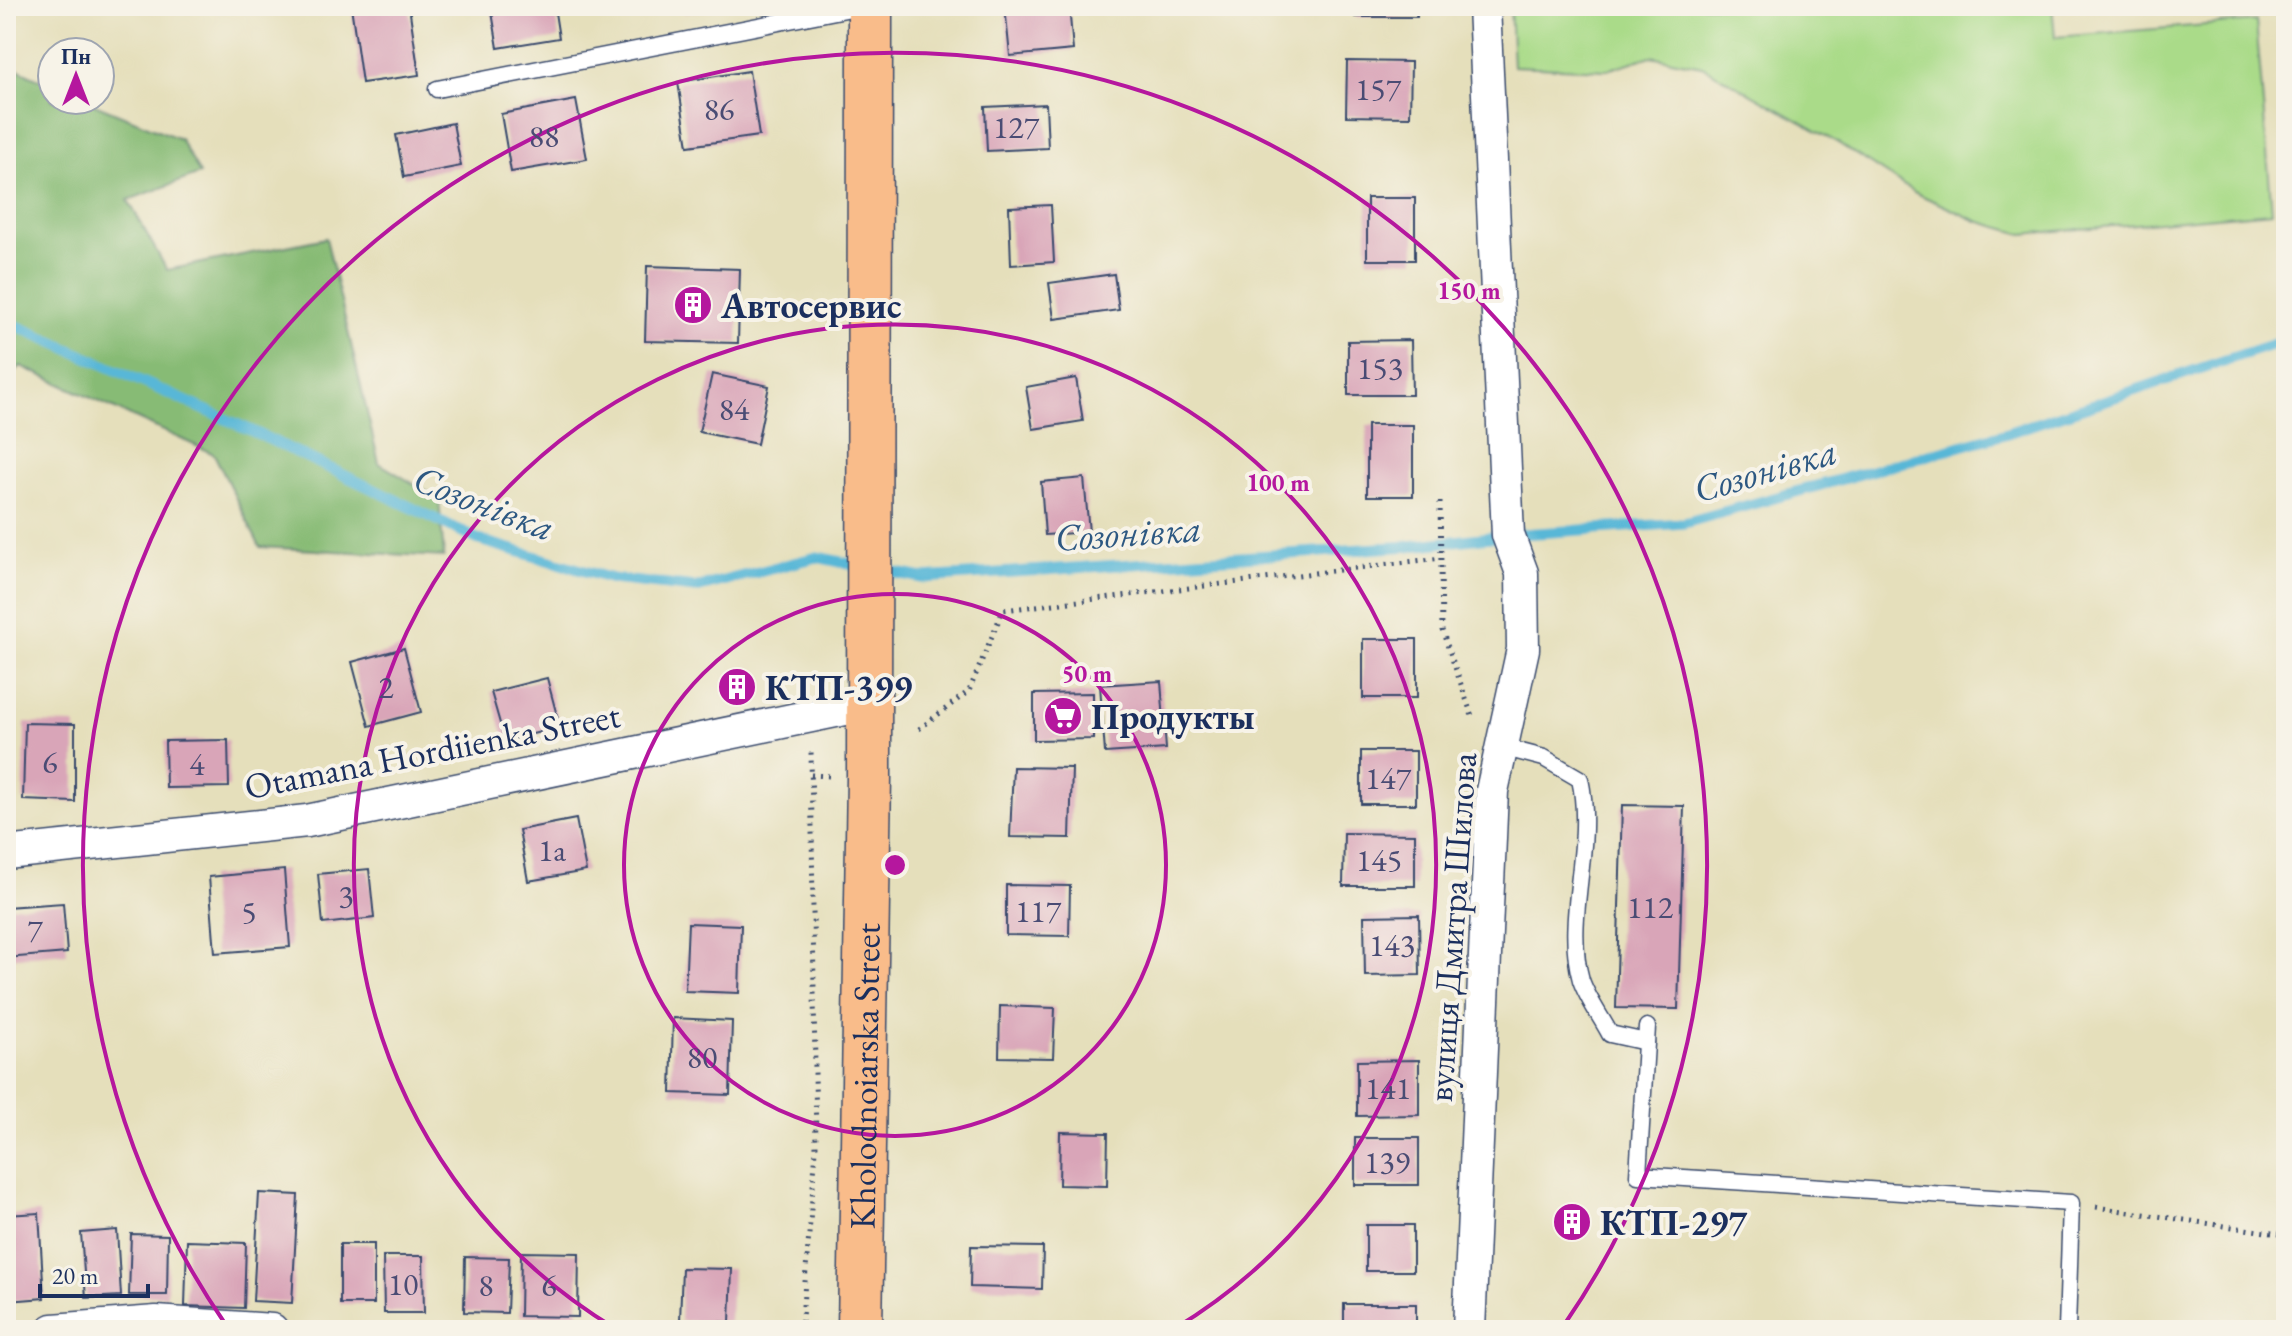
<svg xmlns="http://www.w3.org/2000/svg" width="2292" height="1336" viewBox="0 0 2292 1336" font-family="'EB Garamond',serif">
  <style>
    .green { fill: #aadb89; stroke: #628574; stroke-width: 2 }
    .forest { fill: #87bb75; stroke: #51756a; stroke-width: 2 }
    .lines { fill: none; stroke-linecap: round; stroke-linejoin: round }
    .stream { stroke: #58b7d7; stroke-width: 11 }
    .building { fill: #d9a5b8 }
    .service-casing { stroke: #39496c; stroke-width: 19 }
    .minor-casing { stroke: #39496c; stroke-width: 35 }
    .primary-casing { stroke: #39496c; stroke-width: 47 }
    .path { stroke: #39496c; stroke-width: 5; stroke-dasharray: 2 6; stroke-linecap: butt }
    .service { stroke: #fff; stroke-width: 16 }
    .minor { stroke: #fff; stroke-width: 32 }
    .primary { stroke: #f9bc8a; stroke-width: 44 }
    .ring { fill: none; stroke: #b5179e; stroke-width: 4 }
    .labels { text-anchor: middle; stroke-width: 8; stroke-linejoin: round; paint-order: stroke }
    .number-label { font-size: 32px; fill: #4a4c74 }
    .poi-label { font-size: 36px; font-weight: bold; fill: #1b2f5e; stroke: #f7f3e8; text-anchor: start }
    .street-label { font-size: 36px; fill: #1b2f5e; stroke: #f7f3e8 }
    .water-label { font-size: 38px; font-style: italic; fill: #2d5882; stroke: #f7f3e8 }
    .centre { fill: #b5179e; stroke: #f7f3e8; stroke-width: 4 }
    .ring-label { font-size: 24px; text-anchor: middle; font-weight: bold; fill: #b5179e; stroke: #f7f3e8; stroke-width: 8; stroke-linejoin: round; paint-order: stroke }
  </style>
  <rect width="100%" height="100%" fill="#f7f3e8"/>
  <filter id="ink" filterUnits="userSpaceOnUse"><feTurbulence type="fractalNoise" baseFrequency=".0125" numOctaves="2"/><feDisplacementMap in="SourceGraphic" scale="16" xChannelSelector="R" yChannelSelector="G"/><feConvolveMatrix kernelMatrix="1 2 1 2 8 2 1 2 1" color-interpolation-filters="sRGB"/></filter>
  <filter id="wash" filterUnits="userSpaceOnUse"><feTurbulence type="fractalNoise" baseFrequency=".006" numOctaves="4" result="noise"/><feDisplacementMap in="SourceGraphic" scale="32" xChannelSelector="R" yChannelSelector="G"/><feGaussianBlur stdDeviation="1.8" result="paint"/><feColorMatrix in="noise" values="0 0 0 0 0 0 0 0 0 0 0 0 0 0 0 0 0 1.4 0 .05"/><feComposite in="paint" operator="in"/></filter>
  <g filter="url(#wash)">
    <rect width="100%" height="100%" fill="#e5dfbb"/>
    <path class="green" d="M1510 6H2052L2055 37 2256 21 2272 212 2023 234 1977 221 1914 192 1838 143 1702 66 1651 56 1607 70 1513 66Z"/>
    <path class="forest" d="M6 64 52 85V100H85L180 139 200 174 128 200 167 270 326 238 379 463 439 499 444 557 260 547 214 454 21 366 6 378Z"/>
    <g class="lines">
      <g class="stream">
        <path d="M6 321 250 430 479 540 612 579 696 588 817 557 860 566"/>
        <path d="M877 569 922 578 1410 546 1508 535 1684 523 2004 434 2286 340"/>
      </g>
    </g>
    <g id="blocks">
      <g class="building">
        <path d="M351 6H409L419 75 362 83Z"/>
        <path d="M491 6H554L559 38 498 48Z"/>
        <path d="M684 6H724V8L684 13Z"/>
        <path d="M1005 6H1069L1073 50 1010 56Z"/>
        <rect x="1355" y="6" width="62" height="11"/>
        <path d="M1347 61 1411 62 1410 117 1346 116Z"/>
        <path d="M749 71 759 136 688 146 678 82Z"/>
        <path d="M576 100 587 159 511 172 501 114Z"/>
        <path d="M1046 104 1048 148 987 151 985 107Z"/>
        <path d="M453 123 461 166 404 177 396 135Z"/>
        <rect x="1367" y="198" width="48" height="62"/>
        <path d="M1051 205 1054 262 1011 265 1009 207Z"/>
        <path d="M647 266 740 269 738 343 645 341Z"/>
        <path d="M1114 274 1119 310 1054 319 1049 283Z"/>
        <path d="M1411 340 1412 395H1348V341Z"/>
        <path d="M712 374 769 386 757 444 699 432Z"/>
        <path d="M1076 378 1083 421 1033 429 1026 387Z"/>
        <rect x="1367" y="425" width="46" height="71"/>
        <path d="M1084 478 1089 532 1045 535 1041 482Z"/>
        <rect x="1363" y="639" width="54" height="59"/>
        <path d="M404 648 421 712 369 726 352 662Z"/>
        <path d="M547 678 560 727 505 741 491 692Z"/>
        <path d="M746 680V693L728 694V681Z"/>
        <path d="M1161 681 1166 749 1105 753 1100 685Z"/>
        <path d="M1093 693V739L1034 740V694Z"/>
        <path d="M25 723 75 724V802L23 800Z"/>
        <path d="M228 740 229 787 166 788 165 741Z"/>
        <rect x="1361" y="751" width="55" height="53"/>
        <path d="M1013 767 1072 768 1070 838 1010 837Z"/>
        <path d="M1622 805 1684 806 1678 1009 1616 1008Z"/>
        <path d="M576 819 586 871 528 881 519 830Z"/>
        <path d="M1344 833 1415 834V886H1343Z"/>
        <path d="M369 869 374 918 323 924 318 874Z"/>
        <path d="M284 870 290 947 215 953 209 877Z"/>
        <path d="M1006 885 1070 886 1069 936 1006 935Z"/>
        <path d="M63 903 67 953 6 958V907Z"/>
        <path d="M1419 915 1420 975 1365 976 1364 916Z"/>
        <path d="M688 923 741 925 739 993 685 991Z"/>
        <path d="M1000 1006 1055 1008 1053 1058 999 1057Z"/>
        <path d="M673 1018 732 1021 730 1095 671 1093Z"/>
        <path d="M1419 1060V1115L1357 1116V1061Z"/>
        <path d="M1060 1132 1108 1133 1107 1186 1059 1185Z"/>
        <rect x="1355" y="1138" width="64" height="47"/>
        <path d="M259 1193 298 1195 292 1303 253 1301Z"/>
        <path d="M39 1213 44 1298 9 1301 6 1215Z"/>
        <path d="M1566 1213H1578L1579 1231H1566Z"/>
        <rect x="1366" y="1225" width="47" height="46"/>
        <path d="M117 1230 121 1296 86 1298 81 1233Z"/>
        <path d="M131 1234 168 1235 167 1295H129Z"/>
        <path d="M187 1241 246 1243 244 1308 185 1306Z"/>
        <rect x="340" y="1244" width="34" height="60"/>
        <path d="M971 1246 1043 1247 1042 1289 970 1287Z"/>
        <path d="M521 1252 579 1253 578 1317 520 1316Z"/>
        <path d="M383 1256H423L424 1313H384Z"/>
        <path d="M465 1257 509 1258 507 1313 464 1312Z"/>
        <path d="M682 1268 732 1269 730 1322 680 1321Z"/>
        <rect x="1344" y="1304" width="72" height="26"/>
        <rect x="979" y="1326" width="63" height="4"/>
      </g>
    </g>
  </g>
  <g filter="url(#ink)">
    <use href="#blocks" fill-opacity="0" stroke="#39496c" stroke-width="2"/>
    <g class="lines">
      <g class="service-casing">
        <g id="service">
          <path d="M437 89 861 6"/>
          <path d="M1502 747 1544 758 1580 779C1595 846 1563 917 1581 980 1587 998 1601 1017 1610 1034L1646 1042"/>
          <path d="M1647 1027 1638 1175 2071 1203 2067 1330"/>
        </g>
      </g>
      <g class="minor-casing">
        <g id="minor">
          <path d="M6 853 307 821 869 704"/>
          <path d="M53 1330 156 1322 272 1330"/>
          <path d="M1469 1330 1492 791 1523 649 1522 573 1508 535 1484 6"/>
        </g>
      </g>
      <g class="primary-casing">
        <g id="primary">
          <path id="s1" d="M860 1330 869 777 870 6"/>
        </g>
      </g>
      <g class="path">
        <path d="M1440 502 1442 630 1472 716"/>
        <path d="M919 729 969 691 1003 610 1441 558"/>
        <path d="M811 775 830 776"/>
        <path d="M2096 1207 2286 1235"/>
        <path d="M801 1330 816 1150 811 748"/>
      </g>
      <use href="#service" class="service"/>
      <use href="#minor" class="minor"/>
      <use href="#primary" class="primary"/>
    </g>
  </g>
  <g class="ring">
    <circle cx="895" cy="865" r="271"/>
    <path d="M616 1329A541 541 0 1 1 1174 1329"/>
    <path d="M226 1325A812 812 0 1 1 1564 1325"/>
  </g>
  <defs>
    <g id="building-disc" transform="scale(2)"><circle r="9.5" fill="#b5179e" stroke="#f7f3e8"/><path d="M-4-6H4V6H1V3H-1V6H-4ZM-2.5-4.3h1.7v1.8h-1.7ZM.8-4.3h1.7v1.8H.8ZM-2.5-1h1.7V.8h-1.7ZM.8-1h1.7V.8H.8Z" fill="#fff"/></g>
    <g id="supermarket-disc" transform="scale(2)"><circle r="9.5" fill="#b5179e" stroke="#f7f3e8"/><path d="M-6-5.5h2.5l.6 2H6L4.5 2H-2.5L-4.4-4H-6ZM-1.5 3.2a1.3 1.3 0 1 0 .1 0ZM3 3.2a1.3 1.3 0 1 0 .1 0Z" fill="#fff"/></g>
  </defs>
  <g fill-rule="evenodd">
    <use href="#building-disc" x="693" y="305"/>
    <use href="#building-disc" x="737" y="687"/>
    <use href="#supermarket-disc" x="1063" y="716"/>
    <use href="#building-disc" x="1572" y="1222"/>
  </g>
  <g class="labels">
    <g class="number-label">
      <text x="1378" y="100">157</text>
      <text x="719" y="120">86</text>
      <text x="1016" y="138">127</text>
      <text x="544" y="147">88</text>
      <text x="1380" y="379">153</text>
      <text x="734" y="420">84</text>
      <text x="386" y="698">2</text>
      <text x="50" y="773">6</text>
      <text x="197" y="775">4</text>
      <text x="1388" y="789">147</text>
      <text x="552" y="861">1а</text>
      <text x="1379" y="871">145</text>
      <text x="346" y="907">3</text>
      <text x="1650" y="918">112</text>
      <text x="1038" y="922">117</text>
      <text x="249" y="923">5</text>
      <text x="35" y="941">7</text>
      <text x="1392" y="956">143</text>
      <text x="702" y="1068">80</text>
      <text x="1388" y="1099">141</text>
      <text x="1387" y="1173">139</text>
      <text x="403" y="1295">10</text>
      <text x="486" y="1296">8</text>
      <text x="549" y="1296">6</text>
    </g>
    <g class="poi-label">
      <text x="721" y="318">Автосервис</text>
      <text x="765" y="700">КТП-399</text>
      <text x="1091" y="729">Продукты</text>
      <text x="1600" y="1235">КТП-297</text>
    </g>
    <g class="street-label">
      <text transform="translate(432 750) rotate(-11)" y="13">Otamana Hordiienka Street</text>
      <text transform="translate(1451 927) rotate(-86)" y="13">вулиця Дмитра Шилова</text>
      <text dy="13" stroke="none"><textPath href="#s1" startOffset="254">Kholodnoiarska Street</textPath></text>
    </g>
    <g class="water-label">
      <text transform="translate(1765 470) rotate(-16)" y="13">Созонівка</text>
      <text transform="translate(484 503) rotate(21)" y="13">Созонівка</text>
      <text transform="translate(1128 533) rotate(-4)" y="13">Созонівка</text>
    </g>
  </g>
  <circle cx="895" cy="865" r="12" class="centre"/>
  <g class="ring-label">
    <text x="1469" y="299">150 m</text>
    <text x="1278" y="491">100 m</text>
    <text x="1087" y="682">50 m</text>
  </g>
  <rect width="2292" height="1336" fill="none" stroke="#f7f3e8" stroke-width="32"/>
  <g transform="translate(76 76)"><circle r="38" fill="#f7f3e8" stroke="#9fa5b1" stroke-width="2"/>
  <path d="M0-6L14 30L0 20L-14 30Z" fill="#b5179e"/>
  <text y="-12" font-size="22" font-weight="bold" text-anchor="middle" fill="#1b2f5e">Пн</text>
  </g>
  <path d="M40 1284v12h108v-12" fill="none" stroke="#1b2f5e" stroke-width="4"/>
  <text x="52" y="1284" font-size="24" fill="#1b2f5e" stroke="#f7f3e8" stroke-width="6" paint-order="stroke">20 m</text>
</svg>
